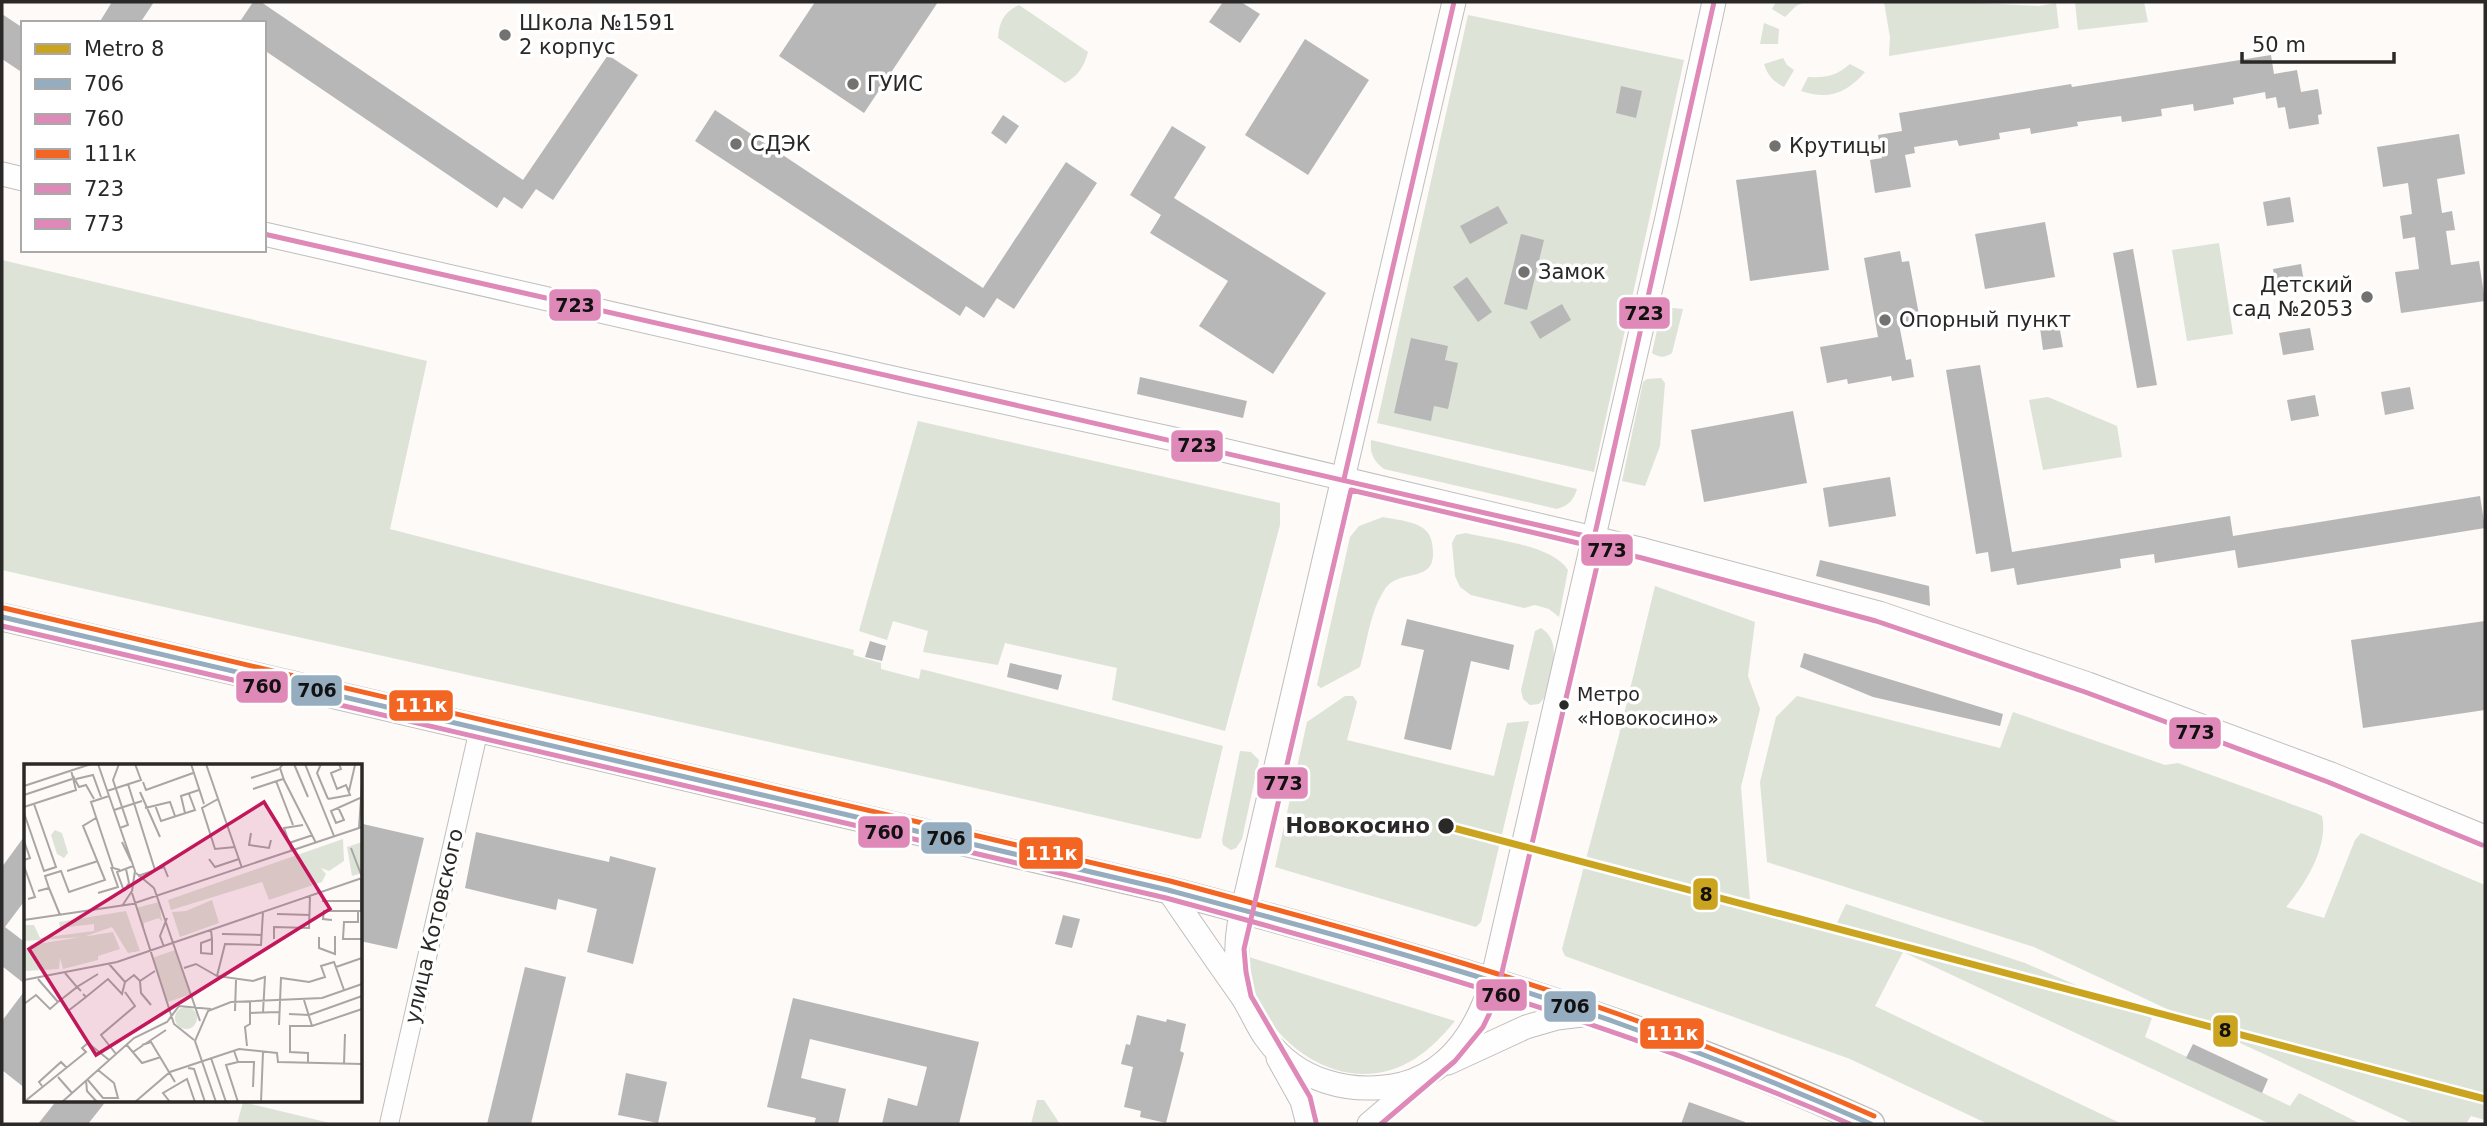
<svg xmlns="http://www.w3.org/2000/svg" width="2487" height="1126" viewBox="0 0 2487 1126" font-family="'DejaVu Sans',sans-serif">
  <style>
    .green { fill: #dde3d6 }
    .building { fill: #b8b7b7 }
    .lines { fill: none; stroke-linecap: round; stroke-linejoin: round }
    .minor-casing { stroke: #c0bebd; stroke-width: 20 }
    .tertiary-casing { stroke: #c0bebd; stroke-width: 25 }
    .secondary-casing { stroke: #c0bebd; stroke-width: 29 }
    .minor { stroke: #fffefe; stroke-width: 18 }
    .tertiary { stroke: #fffefe; stroke-width: 23 }
    .secondary { stroke: #fffefe; stroke-width: 26 }
    .bus-1-casing { stroke: #fff; stroke-width: 10 }
    .bus-2-casing { stroke: #fff; stroke-width: 10 }
    .bus-3-casing { stroke: #fff; stroke-width: 10 }
    .bus-4-casing { stroke: #fff; stroke-width: 10 }
    .bus-5-casing { stroke: #fff; stroke-width: 10 }
    .bus-1 { stroke: #95adbe; stroke-width: 5 }
    .bus-2 { stroke: #df89b8; stroke-width: 5 }
    .bus-3 { stroke: #f26522; stroke-width: 5 }
    .bus-4 { stroke: #df89b8; stroke-width: 5 }
    .bus-5 { stroke: #df89b8; stroke-width: 5 }
    .metro-1-casing { stroke: #fff; stroke-width: 12 }
    .metro-1 { stroke: #caa41f; stroke-width: 7 }
    .poi-dot { fill: #747271; stroke: #fff; stroke-width: 2.5 }
    .bus-dot { fill: #2b2928; stroke: #fff; stroke-width: 2.5 }
    .labels { text-anchor: middle; stroke-width: 7; stroke-linejoin: round; paint-order: stroke }
    .bus-label { font-size: 19px; fill: #2b2928; stroke: #fff; text-anchor: start }
    .poi-label { font-size: 21px; fill: #2b2928; stroke: #fff; text-anchor: start }
    .stop-label { font-size: 21px; font-weight: bold; fill: #2b2928; stroke: #fff; text-anchor: end }
    .street-label { font-size: 21px; fill: #2b2928; stroke: #fff }
    .inset-road { fill: none; stroke: #a9a6a5; stroke-width: 2 }
    .view { fill: #c2185b; fill-opacity: 0.15; stroke: #c2185b; stroke-width: 3.5 }
    .inset-edge { fill: none; stroke: #2b2928; stroke-width: 3.5 }
    .line-badge { stroke: #fff; stroke-width: 2.5 }
    .badge-label { font-size: 19px; text-anchor: middle; font-weight: bold; fill: #fff }
    .pale-badge-label { font-size: 19px; text-anchor: middle; font-weight: bold; fill: #111 }
  </style>
  <rect width="100%" height="100%" fill="#fdfaf8"/>
  <g class="green">
    <path d="M1776 2H1805L1796 6 1785 17 1772 9Z"/>
    <path d="M1884 2H1957L2039 6 2056 3 2059 28 1889 56 1890 37Z"/>
    <path d="M2075 2H2144L2148 22 2078 30Z"/>
    <path d="M1019 5 1088 52C1084 67 1078 76 1065 83L998 38C999 22 1004 12 1019 5Z"/>
    <path d="M1468 15 1684 60 1594 472 1377 423Z"/>
    <path d="M1764 23 1779 29 1778 44H1760Z"/>
    <path d="M1783 58 1787 65 1794 70 1784 87C1773 81 1768 76 1764 64Z"/>
    <path d="M1850 64 1865 72C1846 94 1828 100 1801 91L1808 77C1826 78 1836 76 1850 64Z"/>
    <path d="M2219 243 2233 334 2187 341 2172 250Z"/>
    <path d="M2 260 427 361 390 529 854 650 853 655 881 663V669L919 679 921 669 1223 746 1201 838 1197 839C799 746 400 662 2 570Z"/>
    <path d="M1662 307 1683 309 1672 353C1664 358 1660 358 1652 353Z"/>
    <path d="M1661 378 1665 383 1660 446 1645 486 1622 481 1643 382 1647 379Z"/>
    <path d="M2048 397 2117 426 2122 457 2043 470 2029 400Z"/>
    <path d="M918 421 1280 503V525L1225 731 1112 700 1117 668 1005 643 998 665 923 652 928 631 893 621 887 640 859 631Z"/>
    <path d="M1371 440 1577 489C1573 501 1569 505 1557 509L1384 469C1373 460 1370 454 1371 440Z"/>
    <path d="M1383 517C1401 521 1429 521 1432 543 1440 587 1401 566 1385 589 1370 611 1367 643 1360 667L1321 688 1317 685 1350 537 1359 526Z"/>
    <path d="M1466 533C1495 540 1552 545 1568 570L1559 617 1549 609 1535 605 1524 608 1471 595 1460 587 1455 576 1452 543 1456 535Z"/>
    <path d="M1655 586 1755 622 1748 676 1760 709 1741 787 1750 901 1835 927 1846 904 2025 963 2152 1018 2145 1037 2290 1106 2299 1093 2361 1124H2270L1903 952 1875 1006 2122 1124H1988L1850 1059 1565 956 1562 949 1618 739Z"/>
    <path d="M1541 628C1565 643 1549 675 1544 698L1539 704 1530 705 1523 699 1521 690 1535 631Z"/>
    <path d="M1345 696H1353L1357 702 1347 740 1494 776 1507 723 1529 721 1481 922 1476 927 1275 867 1307 722Z"/>
    <path d="M1797 696 2000 748 2013 712 2165 765 2178 763 2316 813 2322 816C2329 846 2305 885 2286 907L2324 918 2355 840 2361 833 2485 885V1120L2471 1116 2466 1124H2414L2034 947 1767 862 1760 782 1776 717Z"/>
    <path d="M1240 751 1251 752 1259 760 1242 839 1236 848 1231 850 1223 845 1222 840Z"/>
    <path d="M1249 957 1455 1021C1437 1043 1415 1064 1387 1071 1333 1085 1279 1047 1257 999 1252 986 1250 971 1249 957Z"/>
    <path d="M1037 1100H1044L1060 1124H1031Z"/>
    <path d="M243 1102 330 1123 329 1124H237Z"/>
  </g>
  <g class="building">
    <path d="M112 2H154L140 23H99Z"/>
    <path d="M253 2H261L523 180 608 55 638 75 553 200 536 189 522 209 504 197 497 208 264 50V23H239Z"/>
    <path d="M815 2H938L864 113 779 56Z"/>
    <path d="M1223 2H1241L1260 14 1240 43 1209 22Z"/>
    <path d="M2 14 23 28V73L2 59Z"/>
    <path d="M1305 39 1369 80 1308 175 1245 135Z"/>
    <path d="M2271 55 2274 74 2297 70 2301 92 2318 89 2322 114 2318 115 2319 124 2289 129 2285 107 2278 108 2276 97 2266 99 2265 92 2233 98 2234 104 2194 111 2193 104 2161 109 2162 116 2122 122 2121 116 2077 122 2078 126 2031 134 2030 128 1999 133 2000 139 1959 146 1957 140 1914 147 1915 153 1905 155 1911 187 1875 193 1870 160 1882 158 1878 135 1902 131 1899 113 2071 84 2072 87Z"/>
    <path d="M1621 86 1642 91 1636 118 1616 113Z"/>
    <path d="M715 110 983 288 1066 162 1097 183 1014 309 997 298 984 318 966 306 960 316 695 141Z"/>
    <path d="M1003 115 1019 126 1006 144 991 133Z"/>
    <path d="M1172 126 1206 147 1174 198 1326 293 1273 374 1199 326 1228 281 1150 233 1161 215 1130 195Z"/>
    <path d="M2459 134 2465 174 2437 179 2442 213 2452 211 2455 230 2446 231 2451 265 2479 261 2485 301 2401 313 2395 272 2419 269 2415 237 2403 239 2400 216 2412 214 2408 183 2383 187 2377 147Z"/>
    <path d="M1816 170 1829 270 1750 281 1736 180Z"/>
    <path d="M2290 197 2294 222 2267 226 2263 202Z"/>
    <path d="M1498 206 1508 223 1470 244 1460 226Z"/>
    <path d="M2045 222 2055 277 1985 289 1975 234Z"/>
    <path d="M1521 234 1544 240 1527 310 1504 304Z"/>
    <path d="M2133 249 2157 385 2137 388 2113 253Z"/>
    <path d="M1900 251 1902 262 1909 261 1920 320 1899 324 1906 360 1911 359 1914 377 1892 381 1891 376 1848 384 1847 379 1827 383 1820 347 1878 337 1864 258Z"/>
    <path d="M2301 264 2305 288 2277 293 2273 269Z"/>
    <path d="M1467 277 1492 312 1478 322 1453 287Z"/>
    <path d="M1562 304 1571 320 1540 339 1530 322Z"/>
    <path d="M2059 325 2063 347 2043 350 2040 328Z"/>
    <path d="M2310 328 2314 350 2283 355 2279 333Z"/>
    <path d="M1411 338 1448 346 1445 360 1458 363 1448 409 1434 406 1431 421 1394 413Z"/>
    <path d="M1980 365 2012 552 2230 516 2233 536 2480 496 2485 528 2238 568 2235 550 2155 563 2154 554 2120 559 2121 568 2017 585 2014 568 1991 572 1988 552 1976 554 1969 510 1946 370Z"/>
    <path d="M1140 377 1247 401 1243 418 1137 394Z"/>
    <path d="M2410 387 2414 409 2385 415 2381 392Z"/>
    <path d="M2315 395 2319 416 2291 421 2287 400Z"/>
    <path d="M1793 411 1807 483 1704 502 1691 430Z"/>
    <path d="M1890 477 1896 516 1829 527 1823 488Z"/>
    <path d="M1820 560 1929 586 1930 606 1816 576Z"/>
    <path d="M1407 619 1514 645 1509 670 1471 661 1451 750 1404 739 1424 650 1401 645Z"/>
    <path d="M2485 621V710L2363 728 2351 640Z"/>
    <path d="M870 641 886 646 882 661 865 657Z"/>
    <path d="M1804 653 2003 714 2000 726 1873 697 1800 667Z"/>
    <path d="M1010 663 1062 675 1058 690 1007 677Z"/>
    <path d="M363 824 424 838 397 949 360 941V835Z"/>
    <path d="M476 832 609 862 610 856 656 868 633 964 587 952 597 909 558 899 556 910 465 888Z"/>
    <path d="M26 834V899L5 927 26 943V985L2 966V867Z"/>
    <path d="M1063 915 1080 919 1072 948 1055 944Z"/>
    <path d="M525 967 566 977 531 1124H487Z"/>
    <path d="M26 989V1089L2 1070V1021Z"/>
    <path d="M793 998 979 1042 959 1124H882L888 1098 917 1106 927 1067 810 1039 801 1078 846 1089 838 1124H814L816 1118 767 1107Z"/>
    <path d="M1137 1015 1166 1022 1167 1019 1186 1024 1180 1051 1184 1053 1166 1123 1140 1117 1141 1111 1124 1107 1133 1067 1121 1064 1126 1044 1130 1045Z"/>
    <path d="M2193 1044 2268 1079 2262 1093 2186 1058Z"/>
    <path d="M626 1073 667 1082 658 1123 618 1115Z"/>
    <path d="M57 1100H107L88 1124H38Z"/>
    <path d="M1689 1102 1745 1122V1124H1681Z"/>
  </g>
  <g class="lines">
    <g class="minor-casing">
      <path id="minor" d="M389 1124 479 729"/>
    </g>
    <g class="tertiary-casing">
      <g id="tertiary">
        <path d="M2 174 23 179"/>
        <path d="M264 234 915 383 1206 446 1644 550 1879 613 2088 684 2331 774 2485 837"/>
        <path d="M1168 890C1192 925 1216 960 1241 995 1250 1008 1256 1024 1265 1037 1296 1081 1351 1096 1402 1084 1452 1071 1478 1027 1492 981L1666 222 1714 2"/>
        <path d="M1242 992C1236 969 1235 949 1239 925L1454 2"/>
        <path d="M1278 1058 1302 1101 1308 1124"/>
        <path d="M1448 1063 1526 1027 1557 1018 1590 1014"/>
        <path d="M1369 1124 1417 1083"/>
      </g>
    </g>
    <g class="secondary-casing">
      <path id="secondary" d="M2 617 1168 890C1407 953 1646 1021 1871 1124"/>
    </g>
    <use href="#minor" class="minor"/>
    <use href="#tertiary" class="tertiary"/>
    <use href="#secondary" class="secondary"/>
    <g class="bus-1-casing">
      <path id="bus-1" d="M2 617 1168 890C1318 930 1469 970 1615 1022 1702 1053 1787 1087 1871 1124"/>
    </g>
    <g class="bus-2-casing">
      <path id="bus-2" d="M2 626 1166 898C1399 961 1629 1028 1850 1124"/>
    </g>
    <g class="bus-3-casing">
      <path id="bus-3" d="M4 608 1170 881C1320 921 1471 962 1618 1014 1705 1045 1790 1079 1874 1116"/>
    </g>
    <g class="bus-4-casing">
      <g id="bus-4">
        <path d="M264 234C707 336 1152 433 1594 538L1714 2"/>
        <path d="M1344 479 1454 2"/>
      </g>
    </g>
    <g class="bus-5-casing">
      <g id="bus-5">
        <path d="M1316 1122 1310 1097 1251 996 1246 972 1244 949 1351 490 1642 558 1876 621 2085 692 2328 782 2482 845"/>
        <path d="M1381 1124 1455 1061 1483 1027 1495 1002 1603 540"/>
      </g>
    </g>
    <use href="#bus-1" class="bus-1"/>
    <use href="#bus-2" class="bus-2"/>
    <use href="#bus-3" class="bus-3"/>
    <use href="#bus-4" class="bus-4"/>
    <use href="#bus-5" class="bus-5"/>
    <g class="metro-1-casing">
      <path id="metro-1" d="M1446 826 2485 1099"/>
    </g>
    <use href="#metro-1" class="metro-1"/>
  </g>
  <g class="poi-dot">
    <circle cx="505" cy="35" r="7"/>
    <circle cx="853" cy="84" r="7"/>
    <circle cx="736" cy="144" r="7"/>
    <circle cx="1775" cy="146" r="7"/>
    <circle cx="1524" cy="272" r="7"/>
    <circle cx="2367" cy="297" r="7"/>
    <circle cx="1885" cy="320" r="7"/>
  </g>
  <g class="bus-dot">
    <circle cx="1564" cy="705" r="6"/>
    <circle cx="1446" cy="826" r="9"/>
  </g>
  <g class="labels">
    <g class="bus-label">
      <text x="1577" y="701">Метро<tspan x="1577" dy="24">«Новокосино»</tspan></text>
    </g>
    <g class="poi-label">
      <text x="519" y="30">Школа №1591<tspan x="519" dy="24">2 корпус</tspan></text>
      <text x="867" y="91">ГУИС</text>
      <text x="750" y="151">СДЭК</text>
      <text x="1789" y="153">Крутицы</text>
      <text x="1538" y="279">Замок</text>
      <text x="2353" y="292" text-anchor="end">Детский<tspan x="2353" dy="24">сад №2053</tspan></text>
      <text x="1899" y="327">Опорный пункт</text>
    </g>
    <g class="stop-label">
      <text x="1430" y="833">Новокосино</text>
    </g>
    <g class="street-label">
      <text transform="translate(434 926) rotate(-77)" y="7">улица Котовского</text>
    </g>
  </g>
  <g transform="translate(24 764)">
    <rect width="338" height="338" fill="#fdfaf8"/>
    <path d="M31 66 38 69 44 89 40 94 33 90 27 71ZM319 75 320 97 305 107 297 104 302 110 298 118 245 136 238 118 147 146 144 136ZM338 78V109L328 112 323 83ZM188 136 195 159 156 173 148 148 162 147ZM135 138 138 158 135 154 120 159V167L112 144ZM102 147 116 187 104 189 88 163 59 173 0 177V161H10L16 174 70 167V160L36 164 35 158ZM89 168 96 185 74 192V196L39 205 36 194 35 205 0 207V187L7 181ZM151 186 167 230 144 238 128 194ZM151 254a11 11 0 1 1 22 0a11 11 0 1 1-22 0Z" fill="#dde3d6"/>
    <path class="inset-road" d="M74 0 111 107 108 127 98 142M95 0 89 16 104 61 96 64M167 0 180 40M182 0 218 104M259 0 256 4 260 16 292 79M270 0 284 33M281 0 310 72M297 0 293 9 304 35M49 12 55 23 62 21 70 35M227 14 255 5M52 15 69 11 77 33M252 17 269 61M119 18 122 26 169 9M104 20 131 106M0 22 67 0M229 25 259 15M83 27 117 16 111 0M325 27 331 1M116 28 136 73M0 31 48 15M85 32 67 38 89 104 96 106M194 35 178 44 191 85 211 83M304 35 326 31 322 21 313 25 307 9 317 5 315 0M131 41 137 57 171 46 165 30M0 43 52 26 47 6M314 43 320 56 312 59 307 47 336 34H338M121 44 146 38 151 52M90 46 118 37M0 49 20 107 32 103 10 40M161 49 157 32 175 26M335 64 338 19M227 69 225 81 245 84 247 76M0 77 6 94 0 96M98 78 107 97M265 79 289 71M327 84 338 113M268 87 260 64 279 61M185 95 191 103 215 95M0 102 11 133 4 135M43 107 74 97M112 109 130 124M114 112 140 103 144 113M25 124 36 151M130 124 176 257M14 127 25 124 21 112 37 107 45 128 81 116 59 62 72 54M100 127 93 108 109 102M100 127 105 119 102 105M74 129 94 123 87 103M108 129 150 260 170 276M298 137H337M334 147V158H320L319 175H338M239 148 237 181 201 180 193 212 229 217 241 213 239 248M253 150 286 151M0 156 108 140 338 63M308 156 299 155 300 147H337V114M187 166 188 175V190L177 189V179L188 175M198 170 238 171M295 173V184L311 190V172M250 175V163L285 164 286 132M140 183 136 172 143 154M85 200 101 218M312 203 338 194M160 204 172 200 193 212M0 216 93 198 338 114M57 227 53 223 74 210M59 230 62 233 84 215 98 230 101 218 110 211 116 217M280 236 288 262M34 238 53 223 41 209M0 240 12 231 26 245 34 238 14 215M127 241 117 229 116 217 131 207M44 247 62 233M211 247 212 216M226 249 256 248M265 250 285 251 338 232M255 261 257 214 285 218 301 213 297 202 310 198 320 226M102 280 118 299 137 293M118 281 127 278 151 318M223 282 221 263 226 260V237M210 287 214 298 202 301 214 338M109 288 142 266M92 290 77 271 111 242 101 228M187 294 202 338M214 298H230L229 323M284 299V289L266 288V262H288L338 245M320 300 321 270M164 304 170 305 181 338M34 313 48 329M63 315 79 334H94L90 319 74 306M62 316 63 327 73 338M18 322 15 318 37 298 43 304M0 338 62 288 58 284 64 279 85 296M38 338 110 274 143 258 155 242 187 245M111 338 146 308 215 285 253 289 254 298 338 300M146 338 139 329 163 315 171 338M192 338 171 277 184 247 207 238 298 234 338 220M237 338 239 288"/>
    <path class="view" d="M240 38 306 145 72 291 5 185Z"/>
    <rect width="338" height="338" class="inset-edge"/>
  </g>
  <g class="line-badge">
    <rect x="548" y="288" width="54" height="34" rx="7" fill="#df89b8"/>
    <rect x="1618" y="296" width="53" height="34" rx="7" fill="#df89b8"/>
    <rect x="1170" y="429" width="54" height="34" rx="7" fill="#df89b8"/>
    <rect x="1580" y="533" width="54" height="34" rx="7" fill="#df89b8"/>
    <rect x="235" y="670" width="54" height="34" rx="7" fill="#df89b8"/>
    <rect x="290" y="674" width="53" height="33" rx="7" fill="#95adbe"/>
    <rect x="388" y="689" width="66" height="33" rx="7" fill="#f26522"/>
    <rect x="2168" y="716" width="54" height="34" rx="7" fill="#df89b8"/>
    <rect x="1256" y="766" width="53" height="34" rx="7" fill="#df89b8"/>
    <rect x="857" y="815" width="54" height="34" rx="7" fill="#df89b8"/>
    <rect x="920" y="821" width="53" height="34" rx="7" fill="#95adbe"/>
    <rect x="1018" y="836" width="66" height="34" rx="7" fill="#f26522"/>
    <rect x="1692" y="877" width="27" height="34" rx="7" fill="#caa41f"/>
    <rect x="1475" y="978" width="53" height="34" rx="7" fill="#df89b8"/>
    <rect x="1543" y="990" width="54" height="33" rx="7" fill="#95adbe"/>
    <rect x="2212" y="1014" width="27" height="34" rx="7" fill="#caa41f"/>
    <rect x="1639" y="1017" width="66" height="33" rx="7" fill="#f26522"/>
  </g>
  <g class="badge-label">
    <text x="421" y="712">111к</text>
    <text x="1051" y="860">111к</text>
    <text x="1672" y="1040">111к</text>
  </g>
  <g class="pale-badge-label">
    <text x="575" y="312">723</text>
    <text x="1644" y="320">723</text>
    <text x="1197" y="452">723</text>
    <text x="1607" y="557">773</text>
    <text x="262" y="693">760</text>
    <text x="317" y="697">706</text>
    <text x="2195" y="739">773</text>
    <text x="1283" y="790">773</text>
    <text x="884" y="839">760</text>
    <text x="946" y="845">706</text>
    <text x="1706" y="901">8</text>
    <text x="1501" y="1002">760</text>
    <text x="1570" y="1013">706</text>
    <text x="2225" y="1037">8</text>
  </g>
  <rect width="2487" height="1126" fill="none" stroke="#2b2928" stroke-width="7"/>
  <rect x="21" y="21" width="245" height="231" fill="#ffffff" stroke="#aaa9a9" stroke-width="2"/>
  <rect x="35" y="44" width="35" height="10" fill="#caa41f" stroke="#aaa9a9" stroke-width="2"/>
  <text x="84" y="56" font-size="21" fill="#2b2928">Metro 8</text>
  <rect x="35" y="79" width="35" height="10" fill="#95adbe" stroke="#aaa9a9" stroke-width="2"/>
  <text x="84" y="91" font-size="21" fill="#2b2928">706</text>
  <rect x="35" y="114" width="35" height="10" fill="#df89b8" stroke="#aaa9a9" stroke-width="2"/>
  <text x="84" y="126" font-size="21" fill="#2b2928">760</text>
  <rect x="35" y="149" width="35" height="10" fill="#f26522" stroke="#aaa9a9" stroke-width="2"/>
  <text x="84" y="161" font-size="21" fill="#2b2928">111к</text>
  <rect x="35" y="184" width="35" height="10" fill="#df89b8" stroke="#aaa9a9" stroke-width="2"/>
  <text x="84" y="196" font-size="21" fill="#2b2928">723</text>
  <rect x="35" y="219" width="35" height="10" fill="#df89b8" stroke="#aaa9a9" stroke-width="2"/>
  <text x="84" y="231" font-size="21" fill="#2b2928">773</text>
  <path d="M2242 52v10h152v-10" fill="none" stroke="#2b2928" stroke-width="3.5"/>
  <text x="2252" y="52" font-size="21" fill="#2b2928" stroke="#ffffff" stroke-width="5" paint-order="stroke">50 m</text>
</svg>
